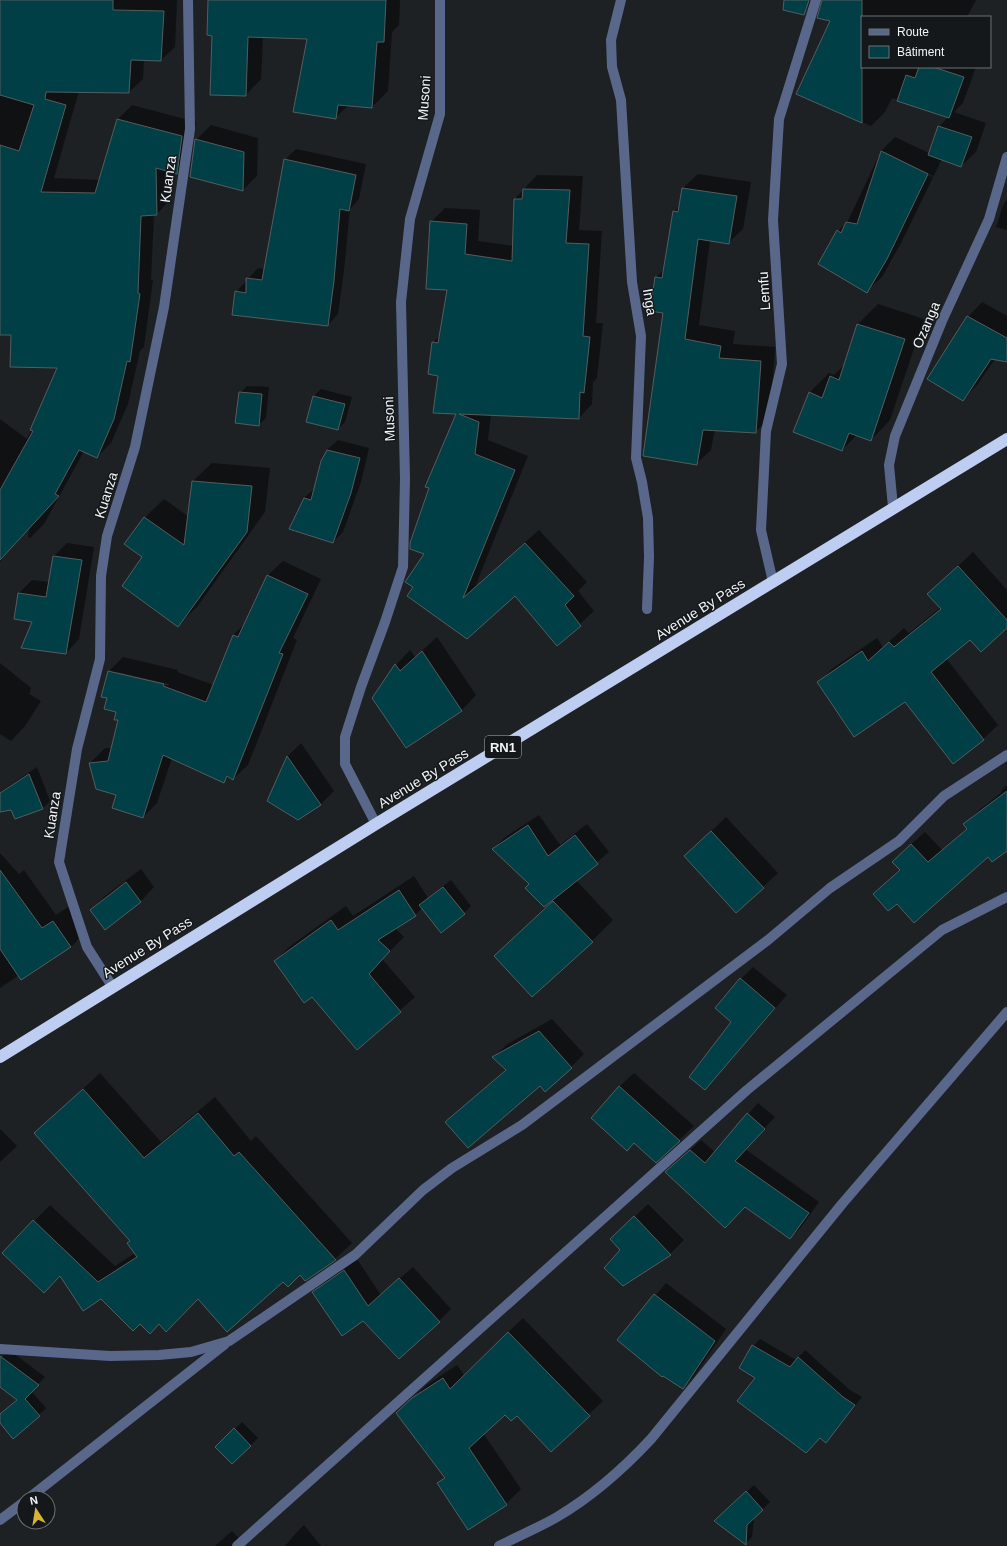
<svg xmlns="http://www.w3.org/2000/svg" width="1007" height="1546" viewBox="0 0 1007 1546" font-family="Helvetica,sans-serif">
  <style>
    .shadow { fill: #0007; fill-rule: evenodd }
    .building { fill: #013f47; stroke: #555c5d }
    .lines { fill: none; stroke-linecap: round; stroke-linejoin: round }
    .street { stroke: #59678b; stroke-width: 10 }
    .highway { stroke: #becef2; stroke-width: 12 }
    .labels { text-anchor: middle; stroke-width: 3; stroke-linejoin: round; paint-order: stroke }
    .shield { fill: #14181b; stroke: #afb3b5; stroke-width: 1 }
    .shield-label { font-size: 13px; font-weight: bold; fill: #f2f5f7 }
    .street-label { font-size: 14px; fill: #f2f5f7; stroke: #14181b }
  </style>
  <rect width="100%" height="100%" fill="#1d2124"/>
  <g class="shadow">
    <path d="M0 0H177L175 47 161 60H144L143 79 129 92 79 91 54 178 100 180 118 119 132 105 196 122 190 159 177 173 170 171V200L157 214H154L151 280H153L144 347 140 351 128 404 111 443 97 457 84 451 44 524 30 538 28 537 32 510 0 562V419L27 439 58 367 12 334H0Z"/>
    <path d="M209 0H400L399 25 392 32 388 91 372 107 349 105 335 118 308 38 263 36 261 79 246 95 213 35Z"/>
    <path d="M830 0H976L967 17H862V67H976L963 103 954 112 986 123 976 152 961 166 942 159 901 243 882 277 867 291 838 231 848 221 881 151 895 137 929 153 939 127 948 117 892 98 885 112 871 126 797 93 831 20ZM885 152 933 176 932 177 885 154Z"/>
    <path d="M211 125 258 138 257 176 243 190 196 140Z"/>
    <path d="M296 149 366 164 359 199 350 209 344 270 338 314 328 325 236 292 258 268 265 269 285 160Z"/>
    <path d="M698 174 751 182 743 229 728 243 710 240 699 325 735 331 733 344 775 347 770 418 755 432 715 429 711 450 696 464 664 312 656 278 664 269 674 212 680 206 683 188Z"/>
    <path d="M537 175 583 176 579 230 602 231 596 323H603L597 378 593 382 592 404 579 418 491 414 488 440 528 456 475 587 539 530 587 582 578 591 594 611 557 645 515 595 467 638 415 587 426 554 458 413 439 375 433 343 440 335 448 289 431 222 445 208 480 210 478 241 514 246 515 199Z"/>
    <path d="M1007 200V230L996 227 1004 203Z"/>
    <path d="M982 302 1007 316V361L995 359 977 385 963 400 968 317Z"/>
    <path d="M878 304 924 319 890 420 871 440 857 435 842 450 809 393 829 373 834 375 846 363 858 324Z"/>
    <path d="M247 386 269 387 266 418 258 425 240 393Z"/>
    <path d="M321 389 352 397 345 422 338 429 308 421 314 396Z"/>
    <path d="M338 440 369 448 361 482 343 532 333 542 304 498 315 488 327 450Z"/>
    <path d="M212 463 270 468 265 512 197 607 178 625 144 557 126 544 145 517 164 499 189 517 193 481Z"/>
    <path d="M67 543 94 547 79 639 66 653 19 593 32 580 49 582 54 556Z"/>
    <path d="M973 552 1007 590V627L970 639 946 658 998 725 983 739 953 762 905 701 818 683 833 668 877 638 883 647 904 628 909 633 941 607 928 594Z"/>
    <path d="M283 561 321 579 293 638 297 640 248 765 233 779 229 776 224 782 172 758 157 803 143 817 117 795 90 763 105 748H112L119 720 118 711 108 697 109 671 123 657 178 670 177 672 214 685 233 635 246 623 268 575ZM117 672 169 684 168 686 117 674Z"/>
    <path d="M437 637 476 695 462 710 406 746 374 698 396 665 410 650 415 657Z"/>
    <path d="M0 663 31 688 29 694 41 701 25 726 11 741 0 734Z"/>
    <path d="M301 743 334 791 321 804 298 819 268 801 288 756Z"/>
    <path d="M37 767 50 801 43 808 16 818 12 808 0 811V792Z"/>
    <path d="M1007 785V850L988 856 897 903 874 894 900 869 907 848 925 832 942 850 967 828 964 824 978 811 1002 792 1001 791Z"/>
    <path d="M539 815 560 845 587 824 609 852 576 880 613 920 592 941 495 956 553 900 530 884 493 849 504 838Z"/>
    <path d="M726 817 778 873 736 912 700 842Z"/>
    <path d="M0 853 19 874 24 870 56 915 68 907 85 932 71 947 19 975 0 988Z"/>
    <path d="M141 869 154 887 140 902 91 910 105 896Z"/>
    <path d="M414 876 428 898 451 880 471 906 464 913 422 908 415 915 395 928 404 937 382 959 415 997 357 1048 312 996 275 961 289 947 346 906 353 916Z"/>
    <path d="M753 967 787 995 705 1089 733 1022 741 979Z"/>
    <path d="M552 1019 584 1054 571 1067 545 1091 540 1085 447 1122 506 1069 494 1057 506 1045Z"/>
    <path d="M100 1073 161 1142 215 1097 251 1141 256 1136 352 1243 335 1259 305 1280 300 1273 283 1281 198 1298 159 1323H140L61 1275 3 1253 50 1205 115 1266 135 1253 131 1240 35 1133Z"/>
    <path d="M634 1073 694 1126 679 1140 634 1142 619 1087Z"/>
    <path d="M758 1103 775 1117 745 1149 819 1202 801 1227 790 1238 745 1206 667 1172 701 1140 715 1152Z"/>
    <path d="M0 1129 17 1146 0 1162Z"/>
    <path d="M648 1204 684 1240 670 1254 623 1285 621 1250 625 1226Z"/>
    <path d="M357 1259 381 1295 413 1267 451 1309 439 1321 363 1319 314 1292 326 1280Z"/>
    <path d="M666 1283 726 1329 694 1376 683 1388 618 1340Z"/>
    <path d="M523 1318 603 1401 551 1450 517 1414H505L483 1433 521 1489 506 1504 468 1529 438 1483 445 1477 397 1413 428 1384 457 1365 464 1375Z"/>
    <path d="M760 1339 796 1360 805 1350 850 1390 862 1397 826 1441 756 1378 753 1346Z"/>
    <path d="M9 1350 45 1377 31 1391 46 1408 39 1415 0 1422V1415L18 1399 0 1386V1359Z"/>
    <path d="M242 1422 258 1438 232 1463 217 1447Z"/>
    <path d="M754 1485 770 1502 754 1518 752 1537 745 1544 723 1514Z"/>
    <path d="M304 1525 321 1546H285L297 1532Z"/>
    <path d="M232 1531 238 1537 239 1544 246 1546H215Z"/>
  </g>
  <g class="building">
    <path d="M0 0H113V10L164 11 161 61 131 60 129 93 46 92 45 99 66 105 41 192 95 193 117 119 182 136 177 174 156 168 157 215 141 216 138 293 140 294 130 362 127 361 114 419 97 458 79 450 55 494 59 496 0 560V490L33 431 30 430 57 368 10 367 11 335H0V145L19 151 34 105 0 95Z"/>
    <path d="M208 0H386L384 42H377L372 108 338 105 336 119 293 112 307 39 248 37 246 96 210 95 212 36 207 35Z"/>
    <path d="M784 0H809L804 15 783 10Z"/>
    <path d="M822 0H862V123L796 94 830 21 817 18Z"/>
    <path d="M919 67H933L964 77 949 118 897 101 906 75 915 78Z"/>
    <path d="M938 126 972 137 961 167 928 155Z"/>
    <path d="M195 139 244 152 243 191 190 177Z"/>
    <path d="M881 151 928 174 887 259 867 293 818 264 837 230 841 233 846 222 857 224Z"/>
    <path d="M284 159 356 175 349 211 340 209 334 281 328 326 232 315 235 291 246 293V278L262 280Z"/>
    <path d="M682 188 737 196 729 244 698 239 685 339 721 346 719 358 761 361 756 433 703 430 697 465 643 456 663 313 650 311 655 277 662 278 673 211 678 212Z"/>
    <path d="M523 189 570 190 566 243 589 244 583 336 590 337 584 393 580 392 579 419 459 414 479 422 475 454 515 470 463 598 525 543 574 596 565 605 581 626 557 646 515 596 467 639 407 596 413 587 405 582 424 554 410 549V543L429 488 425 487 456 414 433 413 438 376 428 374 432 342 438 343 447 290 426 289 430 221 467 224 465 254 512 261 514 199H522Z"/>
    <path d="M967 316 1007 338V362L991 359 963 401 927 379Z"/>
    <path d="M857 324 905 339 871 441 849 433 842 451 793 432 809 392 822 398 830 376 839 380Z"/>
    <path d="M239 392 262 394 259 426 235 423Z"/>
    <path d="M313 396 345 404 338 430 306 422Z"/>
    <path d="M327 450 360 458 351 493 333 543 289 529 304 498 311 500 321 461Z"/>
    <path d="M192 481 252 486 247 532 178 627 122 586 142 557 124 544 144 517 184 545Z"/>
    <path d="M53 556 82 560 66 654 21 648 32 622 14 619 18 593 46 597Z"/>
    <path d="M958 566 1007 620V628L981 652 970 640 931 672 984 740 953 764 905 702 854 737 817 682 862 651 868 661 889 642 894 647 941 609 927 594Z"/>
    <path d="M267 575 308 594 279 653 283 654 233 780 227 776 224 783 163 755 143 818 112 808 116 795 96 789 89 763 108 761 118 720H114L116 712 104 709 107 698 101 697 108 671 164 684 163 686 206 702 233 635 238 637Z"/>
    <path d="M422 651 462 711 406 748 372 698 395 664 400 671Z"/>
    <path d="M287 756 321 805 298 820 267 801Z"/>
    <path d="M29 774 43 809 15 819 11 810 0 812V793Z"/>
    <path d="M1007 791V851L992 862 988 857 914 923 897 904 888 911 873 894 900 870 892 862 911 844 928 862 967 829 963 824Z"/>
    <path d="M528 825 548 856 575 835 598 864 544 907 525 888 529 884 492 849Z"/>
    <path d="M711 831 764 888 736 913 684 856Z"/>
    <path d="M0 870 42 928 53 921 71 947 21 980 0 949Z"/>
    <path d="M126 882 141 902 105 930 90 910Z"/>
    <path d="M443 887 465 914 441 933 419 905Z"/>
    <path d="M399 890 416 916 378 940 390 951 369 974 401 1012 357 1050 312 997 304 1003 274 961 331 920 338 930Z"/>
    <path d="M553 901 593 942 532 997 494 956Z"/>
    <path d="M740 978 775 1008 705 1090 689 1077 731 1022 715 1008Z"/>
    <path d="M539 1031 572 1068 545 1092 540 1086 468 1148 445 1122 506 1070 492 1057Z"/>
    <path d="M619 1086 680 1141 656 1163 634 1143 627 1151 591 1118Z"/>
    <path d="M83 1089 144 1158 198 1113 234 1156 239 1152 336 1260 305 1281 300 1275 288 1287 283 1282 227 1332 198 1299 166 1332 159 1324 150 1334 140 1324 133 1331 101 1299 83 1311 60 1276 44 1293 2 1253 33 1220 98 1282 137 1257 127 1243 130 1241 34 1133Z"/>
    <path d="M747 1113 765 1129 735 1161 809 1213 790 1239 745 1207 725 1228 665 1172 690 1150 705 1163Z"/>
    <path d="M634 1216 671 1255 623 1286 604 1268 620 1250 610 1239Z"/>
    <path d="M344 1270 368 1306 399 1278 440 1322 399 1359 363 1321 342 1336 312 1292Z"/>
    <path d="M654 1294 715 1341 683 1389 663 1376 662 1377 617 1340Z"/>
    <path d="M508 1332 590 1416 551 1452 517 1416 511 1421 505 1415 469 1448 507 1505 468 1530 437 1483 445 1478 396 1413 412 1398 443 1378 450 1389Z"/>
    <path d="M752 1345 790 1367 798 1357 843 1397 855 1405 826 1443 820 1438 806 1453 737 1401 755 1378 739 1368Z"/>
    <path d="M0 1356 39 1385 25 1399 40 1416 13 1439 0 1423V1414L17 1400 0 1387Z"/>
    <path d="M234 1428 251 1446 232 1464 215 1447Z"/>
    <path d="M746 1491 763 1510 747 1525 746 1545 714 1521Z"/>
  </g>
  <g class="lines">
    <g class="street">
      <path d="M621 0 611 40 612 67 621 100 632 282 641 336 636 458 642 482 648 518 649 557 647 609"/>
      <path d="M893 507 889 465 895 436 942 321 989 219 1007 157"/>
      <path d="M773 582 761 530 766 431 782 364 773 220 779 119 816 0"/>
      <path d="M376 824 345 764V737L361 687 385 622 403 567 405 479 401 302 410 219 440 114V0"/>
      <path d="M112 986 87 947 59 862 77 749 100 659 101 576 107 536 135 447 164 307 190 129 188 0"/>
      <path d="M0 1349 110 1356 159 1355 191 1352 229 1341 355 1255 423 1190 452 1168 522 1125 768 940 830 888 899 841 944 796 1007 755"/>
      <path d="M29 1498 225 1344"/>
      <path d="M0 1520 24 1502"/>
      <path d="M237 1546 747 1090 942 930 1007 897"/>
      <path d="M499 1546C518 1536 538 1528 557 1517 591 1497 624 1468 651 1439L842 1204 1007 1012"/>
    </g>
    <path class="highway" d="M0 1057 376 824 1007 439"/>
  </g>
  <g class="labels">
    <rect class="shield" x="485" y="736" width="36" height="22" rx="3"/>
    <g class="shield-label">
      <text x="503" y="752">RN1</text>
    </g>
    <g class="street-label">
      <text transform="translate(424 98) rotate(-86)" y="5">Musoni</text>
      <text transform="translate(168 179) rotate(-82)" y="5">Kuanza</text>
      <text transform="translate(764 291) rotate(-94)" y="5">Lemfu</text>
      <text transform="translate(650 302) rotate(80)" y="5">Inga</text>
      <text transform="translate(926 325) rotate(-67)" y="5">Ozanga</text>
      <text transform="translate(389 419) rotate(-92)" y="5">Musoni</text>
      <text transform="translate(106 495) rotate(-73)" y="5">Kuanza</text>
      <text transform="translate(700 609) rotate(-32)" y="5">Avenue By Pass</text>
      <text transform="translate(423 778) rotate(-31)" y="5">Avenue By Pass</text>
      <text transform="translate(52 815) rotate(-81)" y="5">Kuanza</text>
      <text transform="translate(147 947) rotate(-32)" y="5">Avenue By Pass</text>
    </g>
  </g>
  <rect x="861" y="16" width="130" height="52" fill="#14181b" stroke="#6d7073"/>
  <rect x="869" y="29" width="20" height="6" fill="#59678b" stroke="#6d7073"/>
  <text x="897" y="36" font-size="12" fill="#f2f5f7">Route</text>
  <rect x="869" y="46" width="20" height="12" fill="#013f47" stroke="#6d7073"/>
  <text x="897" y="56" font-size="12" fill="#f2f5f7">Bâtiment</text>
  <g transform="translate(36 1510) rotate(348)"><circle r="19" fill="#14181b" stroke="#6d7073"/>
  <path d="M0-3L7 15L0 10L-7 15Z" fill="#d7b434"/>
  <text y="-6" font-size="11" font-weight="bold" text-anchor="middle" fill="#f2f5f7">N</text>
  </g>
</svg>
